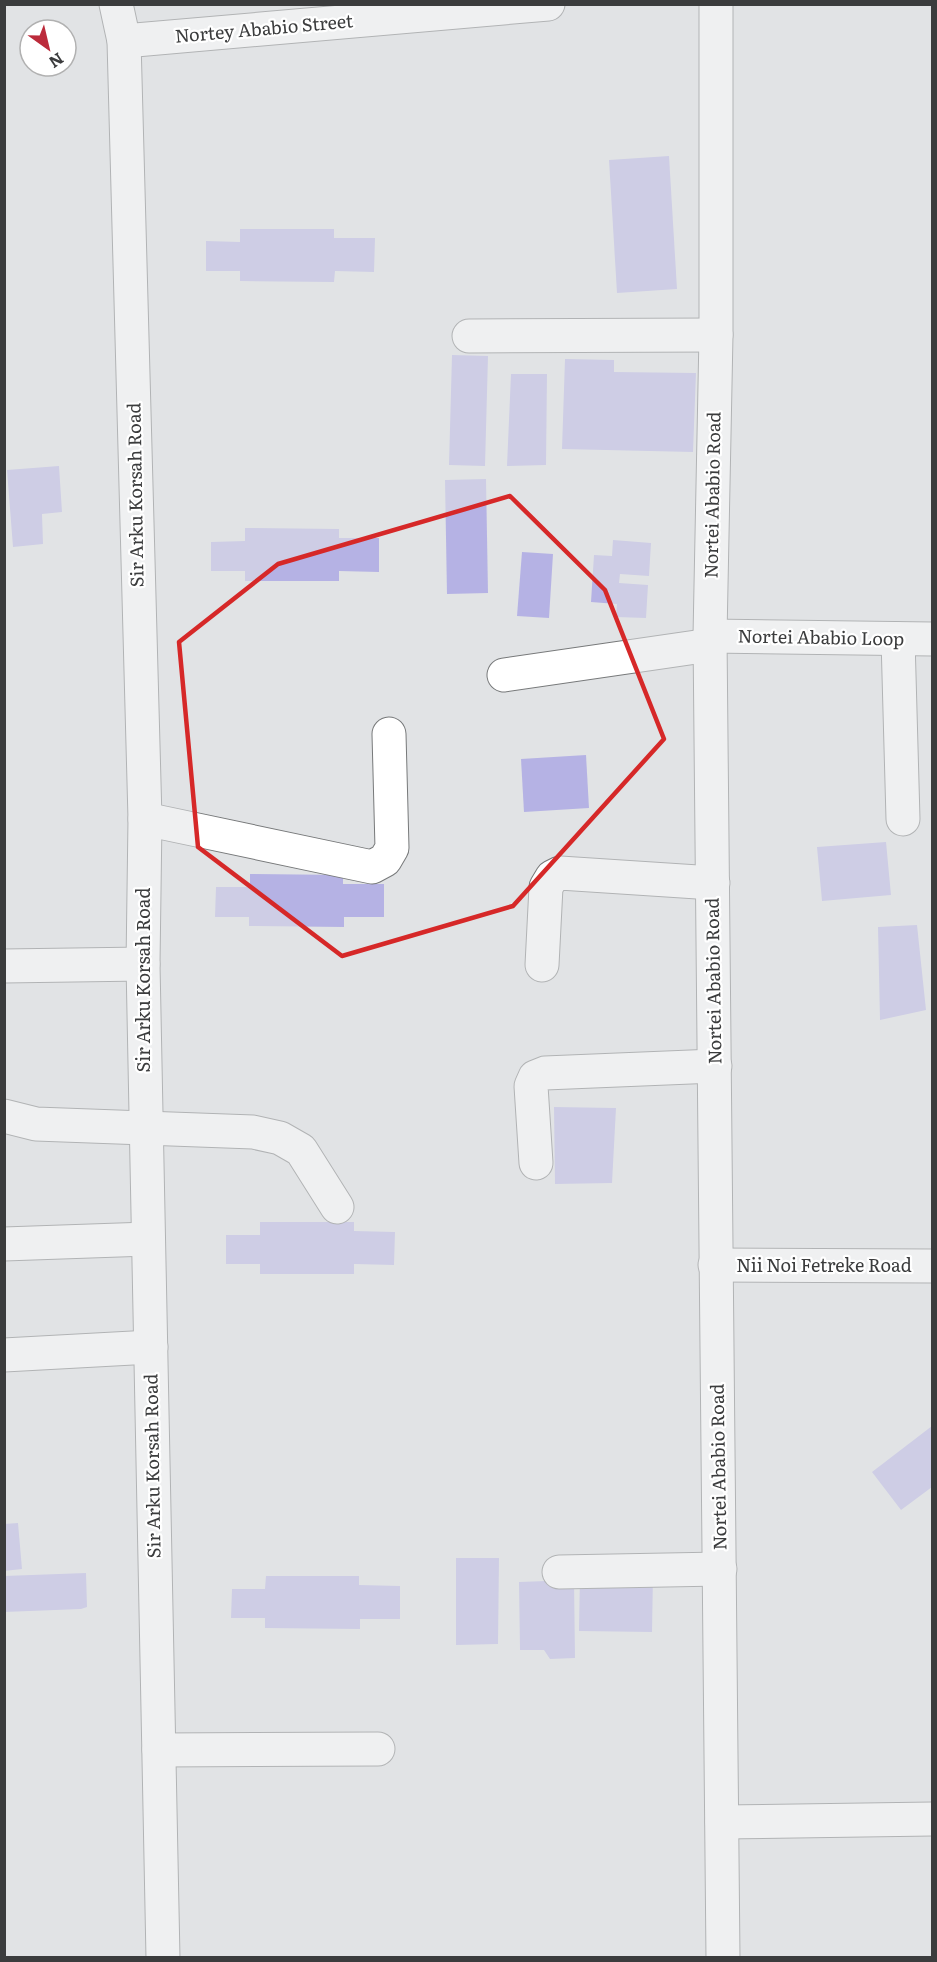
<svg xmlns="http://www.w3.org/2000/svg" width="937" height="1962" viewBox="0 0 937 1962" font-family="Literata,serif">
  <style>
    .building { fill: #b5b2e4 }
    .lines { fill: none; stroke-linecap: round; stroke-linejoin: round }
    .minor-casing { stroke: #77797a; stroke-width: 35 }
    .minor { stroke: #fff; stroke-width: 33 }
    .marked { fill: none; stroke: #d62828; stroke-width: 4.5; stroke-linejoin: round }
    .labels { text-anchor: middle; stroke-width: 4.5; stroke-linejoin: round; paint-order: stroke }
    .street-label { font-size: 18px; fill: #3b3c3d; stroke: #fff }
  </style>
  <rect width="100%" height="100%" fill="#e1e3e5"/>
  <g class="building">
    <path d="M669 156 677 289 617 293 609 160Z"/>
    <path d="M240 229H334V238H375L374 272 335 271 334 282 240 281V271H206V241L240 242Z"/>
    <path d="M452 355 488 356 485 466 449 465Z"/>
    <path d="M565 359 614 360V372L696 373 693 452 562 449Z"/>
    <path d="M511 374H547L546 465 507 466Z"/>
    <path d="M59 466 62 512 42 514 43 544 13 547 7 470Z"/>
    <path d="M486 479 488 593 447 594 445 480Z"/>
    <path d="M245 528 339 529V538H379V572L339 571V581H245V571H211V542L245 541Z"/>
    <path d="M613 540 651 543 649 576 620 574 619 583 648 585 646 618 616 617 617 604 591 602 594 555 612 556Z"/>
    <path d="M522 552 553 554 549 618 517 616Z"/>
    <path d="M586 755 589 808 524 812 521 759Z"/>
    <path d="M886 842 891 895 822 901 817 847Z"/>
    <path d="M250 874 343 875V884H384V917H344V927L249 926V917H215L216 887H250Z"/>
    <path d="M917 925 926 1010 880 1020 878 927Z"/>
    <path d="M554 1107 616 1108 612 1183 555 1184Z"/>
    <path d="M260 1222H354V1231L395 1232 394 1265 354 1264V1274H260V1264H226V1235H260Z"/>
    <path d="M932 1426V1487L901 1510 872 1472Z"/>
    <path d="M18 1523 22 1569 4 1571V1524Z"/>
    <path d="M456 1558H499L498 1644 456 1645Z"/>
    <path d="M86 1573 87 1607 81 1609 4 1612V1576Z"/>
    <path d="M580 1574 653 1575 652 1632 579 1631Z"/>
    <path d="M266 1576H359V1585L400 1586V1619H360V1629L265 1628V1618H231L232 1589H265Z"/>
    <path d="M574 1580 575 1658 550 1659 544 1650H520L519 1582Z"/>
  </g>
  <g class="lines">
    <g class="minor-casing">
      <g id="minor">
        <path d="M116 4 124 41 145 819 143 964 163 1958"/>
        <path d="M716 4V335L710 636 723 1958"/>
        <path d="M124 41 548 4"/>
        <path d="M469 336 716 335"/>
        <path d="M710 636 932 639"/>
        <path d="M898 639 903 819"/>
        <path d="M504 675 710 645"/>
        <path d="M145 819 372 867 385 860 392 848 389 734"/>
        <path d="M542 965 546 887 552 877 560 873 713 883"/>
        <path d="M4 966 143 964"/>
        <path d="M4 1116 36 1124 253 1132 280 1138 301 1150 337 1207"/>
        <path d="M536 1163 531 1086 535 1077 545 1073 715 1066"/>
        <path d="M4 1244 148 1239"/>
        <path d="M715 1265 932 1266"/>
        <path d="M4 1355 151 1347"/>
        <path d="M559 1572 720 1569"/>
        <path d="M159 1750 378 1749"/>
        <path d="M722 1822 932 1819"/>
      </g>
    </g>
    <use href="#minor" class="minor"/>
  </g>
  <path d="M0 0H937V1962H0ZM510 496 605 590 664 739 513 906 342 956 198 847 179 642 278 564Z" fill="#e1e3e5" fill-opacity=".55" fill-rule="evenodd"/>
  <path class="marked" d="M510 496 605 590 664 739 513 906 342 956 198 847 179 642 278 564Z"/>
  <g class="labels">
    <g class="street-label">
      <text transform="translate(264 29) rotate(-5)" y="6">Nortey Ababio Street</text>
      <text transform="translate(136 495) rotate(-91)" y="6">Sir Arku Korsah Road</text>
      <text transform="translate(713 495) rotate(-89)" y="6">Nortei Ababio Road</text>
      <text transform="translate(821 638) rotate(1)" y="6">Nortei Ababio Loop</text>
      <text transform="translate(144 980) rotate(-90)" y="6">Sir Arku Korsah Road</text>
      <text transform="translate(714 981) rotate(-91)" y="6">Nortei Ababio Road</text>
      <text x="824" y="1272">Nii Noi Fetreke Road</text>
      <text transform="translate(153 1466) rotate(-91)" y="6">Sir Arku Korsah Road</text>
      <text transform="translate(719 1467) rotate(-91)" y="6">Nortei Ababio Road</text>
    </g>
  </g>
  <rect width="937" height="1962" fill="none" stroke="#3b3c3d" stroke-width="12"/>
  <g transform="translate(48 48) rotate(146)"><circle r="28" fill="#ffffff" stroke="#b1b1b1" stroke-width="1.5"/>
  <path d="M0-4.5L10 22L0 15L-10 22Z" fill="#bc2b3b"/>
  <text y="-9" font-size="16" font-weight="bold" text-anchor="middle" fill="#3b3c3d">N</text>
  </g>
</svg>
